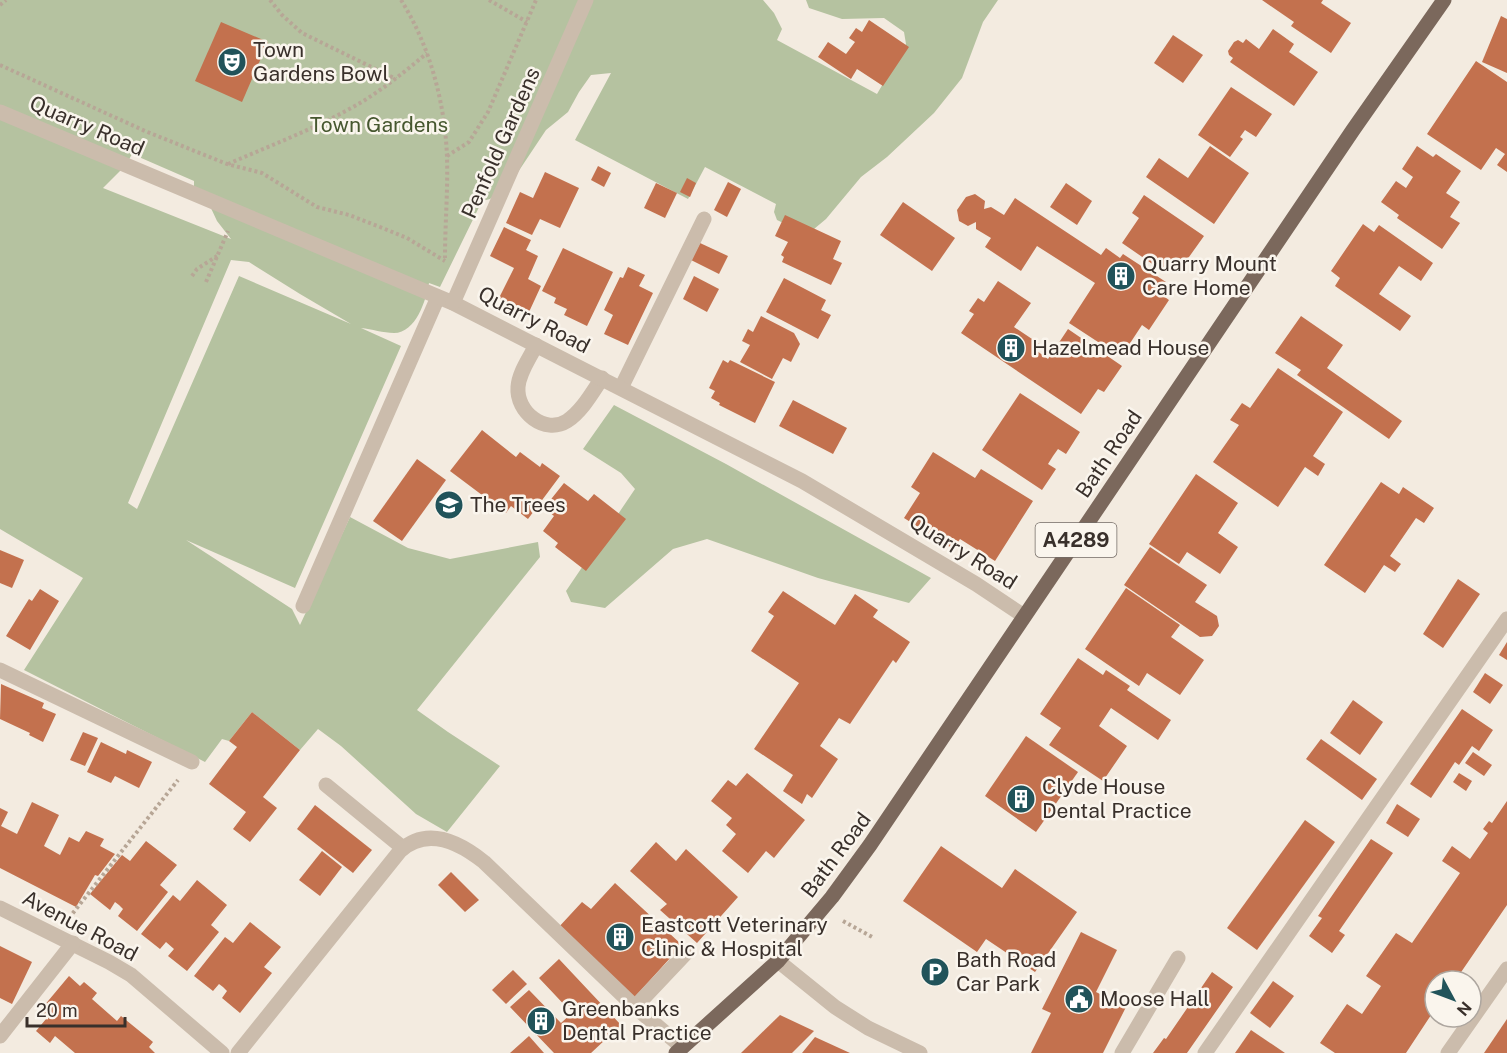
<svg xmlns="http://www.w3.org/2000/svg" width="1507" height="1053" viewBox="0 0 1507 1053" font-family="'Public Sans',sans-serif">
  <style>
    .green { fill: #b5c2a0; fill-rule: evenodd }
    .building { fill: #c3714e }
    .lines { fill: none; stroke-linecap: round; stroke-linejoin: round }
    .path { stroke: #b7a696; stroke-width: 4; stroke-dasharray: 3 3; stroke-linecap: butt }
    .service { stroke: #cbbcac; stroke-width: 15 }
    .minor { stroke: #cbbcac; stroke-width: 15 }
    .primary { stroke: #7b685c; stroke-width: 15 }
    .labels { text-anchor: middle; stroke-width: 5; stroke-linejoin: round; paint-order: stroke }
    .shield { fill: #faf5ed; stroke: #736b65; stroke-width: 1.5 }
    .shield-label { font-size: 20px; font-weight: bold; fill: #39302b }
    .poi-label { font-size: 21px; fill: #39302b; stroke: #faf5ed; text-anchor: start }
    .park-label { font-size: 21px; fill: #46572f; stroke: #faf5ed }
    .street-label { font-size: 21px; fill: #39302b; stroke: #faf5ed }
  </style>
  <rect width="100%" height="100%" fill="#f3ebe0"/>
  <g class="green">
    <path d="M0 0H763L774 13 782 29 777 40 877 94 906 44 904 32 884 18 842 19 809 8 806 0H998L983 22 962 78 934 113 887 157 861 177 826 219 814 229 798 230 777 220 774 212 776 204 705 167 688 199 575 140 611 73 591 75 579 92 568 112 546 130 514 178 490 199 482 201 440 287 429 283C426 300 416 333 394 333 383 333 372 329 361 328L401 346 295 588 186 540 292 609 300 625 350 517 408 548 450 559 538 542 540 557 417 710 448 732 500 766 447 832 416 814 341 746 318 729 300 750 252 712 229 741 222 739 205 762 24 670 83 578 0 529ZM132 154 194 181V188L210 206 217 221 231 239 103 188 126 165ZM231 260 249 262 300 294 351 324 239 276 137 509 128 503Z"/>
    <path d="M614 405 726 464 931 578 909 603 818 578 707 539 673 549 605 608 571 602 566 591 635 489 621 473 583 449Z"/>
  </g>
  <g class="building">
    <path d="M1262 0H1323L1321 3 1351 23 1331 53 1291 26 1294 22Z"/>
    <path d="M1501 16 1507 19V73L1482 62Z"/>
    <path d="M869 20 909 47 883 86 857 69 851 79 818 57 828 42 846 54 855 42 849 38 856 28 862 32Z"/>
    <path d="M221 22 268 42 242 102 195 81Z"/>
    <path d="M1273 29 1294 44 1289 52 1318 72 1294 106 1230 62 1233 58 1229 55 1228 51 1234 42 1238 40 1243 43 1246 39 1259 49Z"/>
    <path d="M1173 35 1203 55 1183 83 1154 63Z"/>
    <path d="M1476 61 1507 82V172L1497 165 1505 154 1496 148 1481 170 1427 134Z"/>
    <path d="M1231 87 1272 114 1256 137 1245 130 1240 137 1243 139 1230 157 1198 135Z"/>
    <path d="M1210 146 1249 173 1214 224 1146 177 1159 158 1188 178Z"/>
    <path d="M1417 146 1433 157 1436 154 1461 171 1446 193 1460 202 1450 217 1460 223 1442 249 1397 218 1399 215 1381 202 1396 181 1406 188 1413 177 1402 169Z"/>
    <path d="M598 166 611 173 604 187 591 180Z"/>
    <path d="M545 172 579 188 560 228 540 219 532 235 506 223 520 192 533 198Z"/>
    <path d="M687 178 696 183 690 197 680 192Z"/>
    <path d="M728 182 741 189 727 217 714 210Z"/>
    <path d="M656 183 677 193 665 218 644 208Z"/>
    <path d="M1066 183 1092 201 1077 225 1050 207Z"/>
    <path d="M975 194 985 201 984 209 991 207 1004 215 1015 198 1101 255 1106 248 1120 258 1123 254 1166 282 1159 293 1169 300 1149 330 1142 325 1121 357 1069 323 1095 283 1037 246 1021 271 985 247 991 238 976 229V222L968 226 959 221 957 210 966 197Z"/>
    <path d="M1144 195 1204 236 1179 271 1169 264 1164 272 1122 243 1139 218 1132 213Z"/>
    <path d="M903 202 955 238 932 271 880 235Z"/>
    <path d="M785 215 841 241 833 259 842 263 831 285 782 262 784 257 781 255 788 242 775 236Z"/>
    <path d="M1363 224 1374 232 1379 225 1433 263 1421 281 1399 266 1379 294 1411 316 1400 331 1335 286 1340 278 1331 271Z"/>
    <path d="M504 227 531 240 526 250 538 256 528 279 541 286 529 312 499 298 514 268 490 256Z"/>
    <path d="M700 243 728 256 719 274 691 260Z"/>
    <path d="M563 248 613 272 587 326 564 315 567 309 554 303 556 298 542 291Z"/>
    <path d="M628 267 645 275 639 286 653 293 628 345 604 334 613 315 604 310 620 277 623 278Z"/>
    <path d="M694 276 719 289 707 312 683 299Z"/>
    <path d="M784 278 826 300 821 310 831 315 818 339 766 312Z"/>
    <path d="M998 281 1031 303 1014 327 1041 345 1037 351 1048 359 1068 329 1122 366 1104 392 1098 389 1081 414 961 333 974 314 969 311 978 298 984 302Z"/>
    <path d="M761 316 794 333 800 344 791 362 783 358 772 379 740 362 750 345 742 341 748 329 753 332Z"/>
    <path d="M1301 316 1343 345 1327 368 1402 421 1389 439 1297 375 1301 370 1275 353Z"/>
    <path d="M723 360 728 363 730 360 775 382 755 423 719 405 720 403 711 398 715 391 709 388Z"/>
    <path d="M1278 368 1343 412 1313 456 1325 464 1318 476 1305 467 1278 507 1213 462 1239 425 1230 420 1242 403 1250 408Z"/>
    <path d="M1020 393 1080 432 1066 454 1058 449 1053 456 1048 464 1056 469 1042 490 982 450Z"/>
    <path d="M793 400 847 428 833 454 779 426Z"/>
    <path d="M482 430 516 457 520 452 540 467 542 463 560 476 528 519 511 506 506 513 450 471Z"/>
    <path d="M933 452 975 478 981 469 1033 501 995 561 960 539 953 549 904 518 920 493 911 487Z"/>
    <path d="M417 459 446 480 402 541 373 521Z"/>
    <path d="M1196 474 1238 503 1218 533 1238 547 1220 574 1187 552 1179 564 1149 544Z"/>
    <path d="M1381 482 1399 494 1403 487 1434 508 1424 523 1416 518 1390 556 1401 564 1395 572 1384 565 1365 593 1324 565Z"/>
    <path d="M564 483 588 501 594 494 626 519 586 571 555 547 558 543 543 531 554 516 544 508Z"/>
    <path d="M1150 547 1207 585 1195 602 1217 616 1219 626 1212 636 1200 637 1124 585Z"/>
    <path d="M0 550 24 560 12 588 0 583Z"/>
    <path d="M1458 579 1480 594 1443 648 1423 634Z"/>
    <path d="M1126 588 1180 625 1171 637 1204 660 1180 695 1147 673 1139 686 1085 649Z"/>
    <path d="M40 589 59 601 30 650 6 636 29 599 32 601Z"/>
    <path d="M783 591 835 625 855 594 878 610 873 617 910 642 896 663 893 660 850 724 839 718 820 746 838 759 812 798 807 794 802 804 783 791 793 775 754 749 799 683 751 651 774 616 768 612Z"/>
    <path d="M1507 642V660L1499 655Z"/>
    <path d="M1078 658 1103 675 1106 670 1130 686 1127 690 1171 720 1158 740 1111 708 1099 726 1127 746 1103 781 1049 745 1061 728 1040 714Z"/>
    <path d="M1485 673 1503 685 1490 704 1473 692Z"/>
    <path d="M1 684 44 703 42 708 56 714 43 742 29 735 30 733 0 719Z"/>
    <path d="M1353 700 1383 722 1360 755 1330 733Z"/>
    <path d="M1462 709 1493 730 1479 751 1472 746 1459 765 1455 762 1431 798 1410 784Z"/>
    <path d="M252 712 300 750 263 797 277 808 250 842 233 829 246 812 209 784 237 747 229 741Z"/>
    <path d="M83 732 98 738 85 766 70 760Z"/>
    <path d="M1026 736 1078 772 1036 832 985 796Z"/>
    <path d="M1321 739 1377 779 1362 800 1306 759Z"/>
    <path d="M101 742 126 754 127 750 152 762 139 788 115 776 111 783 87 772Z"/>
    <path d="M1473 752 1492 765 1484 776 1465 763Z"/>
    <path d="M747 773 805 820 774 858 766 851 748 873 722 851 736 834 726 825 732 818 711 801 728 780 736 786Z"/>
    <path d="M1459 773 1472 781 1466 791 1453 782Z"/>
    <path d="M1507 801V905L1455 981H1435V1009L1406 1053H1335L1320 1043 1347 1004 1362 1014 1381 986 1366 976 1396 933 1412 943 1460 873 1442 861 1452 846 1470 859 1488 833 1483 829 1489 821 1492 823Z"/>
    <path d="M32 802 59 815 44 846 60 855 69 837 79 842 86 831 104 839 100 846 115 854 98 876 95 875 76 907 0 868V808L8 812 1 826 17 834Z"/>
    <path d="M1397 804 1420 819 1408 837 1386 823Z"/>
    <path d="M315 805 372 850 353 873 297 829Z"/>
    <path d="M1305 820 1335 842 1257 950 1227 928Z"/>
    <path d="M1371 839 1393 853 1339 931 1345 935 1332 953 1309 936 1322 918 1318 916Z"/>
    <path d="M146 841 177 865 160 885 168 892 137 931 118 916 123 909 119 905 115 902 110 910 90 894 122 855 130 861Z"/>
    <path d="M656 842 676 861 686 849 738 897 697 943 660 910 667 904 630 871Z"/>
    <path d="M941 846 1002 888 1015 869 1077 912 1035 972 986 939 977 952 903 901Z"/>
    <path d="M322 851 342 867 320 896 299 880Z"/>
    <path d="M451 872 479 900 465 912 438 885Z"/>
    <path d="M197 880 227 905 211 925 219 932 187 971 168 956 174 949 166 942 160 949 141 934 173 895 180 901Z"/>
    <path d="M615 883 682 945 633 999 557 929 582 902 591 909Z"/>
    <path d="M250 922 281 947 264 967 272 973 240 1013 222 998 227 991 223 987 219 984 213 991 194 976 225 937 233 943Z"/>
    <path d="M1081 932 1117 950 1096 992 1126 1007 1103 1053H1031L1051 1013 1042 1009Z"/>
    <path d="M0 946 32 962 12 1004 0 998Z"/>
    <path d="M559 959 621 1025 591 1053H554L510 1007 529 990 561 1023 572 1013 539 978Z"/>
    <path d="M513 970 527 984 506 1004 492 990Z"/>
    <path d="M1212 972 1233 987 1187 1053H1153L1164 1038 1166 1039Z"/>
    <path d="M69 976 80 986 84 982 97 993 92 999 117 1021 121 1016 153 1042 149 1047 155 1053H75L55 1036 50 1043 36 1031 46 1019 38 1013Z"/>
    <path d="M1273 981 1294 996 1270 1028 1250 1013Z"/>
    <path d="M780 1015 814 1031 792 1053H741Z"/>
    <path d="M1507 1019V1053H1484Z"/>
    <path d="M1251 1030 1285 1053H1235Z"/>
    <path d="M529 1036 544 1053H510Z"/>
    <path d="M815 1037 850 1053H802Z"/>
  </g>
  <g class="lines">
    <g class="path">
      <path d="M270 0 282 15 302 33 396 79"/>
      <path d="M401 0C430 46 445 103 447 157 448 191 445 224 445 258"/>
      <path d="M489 0 527 22"/>
      <path d="M0 5 6 0"/>
      <path d="M0 65 145 131 227 164 262 173 317 207 349 215 380 227 407 238 445 261"/>
      <path d="M447 156 469 142 488 112 536 0"/>
      <path d="M228 164C274 144 322 126 365 100 387 86 407 70 427 53"/>
      <path d="M192 276 197 269 217 256"/>
      <path d="M206 282 228 231"/>
      <path d="M69 918 178 780"/>
      <path d="M843 921 874 938"/>
    </g>
    <g class="service">
      <path d="M536 345C530 358 519 372 518 387 516 412 545 435 567 421 582 411 592 393 602 378"/>
      <path d="M621 388 704 219"/>
      <path d="M303 606 438 297"/>
      <path d="M0 670 192 762"/>
      <path d="M326 785 403 848"/>
      <path d="M635 1007 686 953"/>
      <path d="M238 1053 400 851C427 826 459 842 484 862L635 1007 682 1047"/>
      <path d="M1122 1053 1178 958"/>
      <path d="M1205 1053 1507 619"/>
    </g>
    <g class="minor">
      <path d="M0 112 453 303 802 481 976 584 1024 616"/>
      <path d="M453 303 586 0"/>
      <path d="M0 908 109 962 131 975 222 1053"/>
      <path d="M778 961 835 1007 868 1028 920 1053"/>
      <path d="M0 1036 73 943"/>
      <path d="M1448 1053 1507 969"/>
    </g>
    <path class="primary" d="M676 1053 778 961 832 897 870 845 1353 130 1444 0"/>
  </g>
  <defs>
    <g id="theatre-disc" transform="scale(1.5)"><circle r="9.5" fill="#21535a" stroke="#faf5ed"/><path d="M-5-5.5Q0-4 5-5.5V0Q5 5 0 6Q-5 5-5 0ZM-3.3-2.5H-1v1.5H-3.3ZM1-2.5H3.3v1.5H1ZM-2.8 1Q0 5.5 2.8 1Z" fill="#fff"/></g>
    <g id="building-disc" transform="scale(1.5)"><circle r="9.5" fill="#21535a" stroke="#faf5ed"/><path d="M-4-6H4V6H1V3H-1V6H-4ZM-2.5-4.3h1.7v1.8h-1.7ZM.8-4.3h1.7v1.8H.8ZM-2.5-1h1.7V.8h-1.7ZM.8-1h1.7V.8H.8Z" fill="#fff"/></g>
    <g id="school-disc" transform="scale(1.5)"><circle r="9.5" fill="#21535a" stroke="#faf5ed"/><path d="M0-5L7-2L0 1L-7-2ZM-4 1L0 2.5L4 1V4Q0 6-4 4Z" fill="#fff"/></g>
    <g id="parking-disc" transform="scale(1.5)"><circle r="9.5" fill="#21535a" stroke="#faf5ed"/><path d="M-3.5-5.5H1a3.5 3.5 0 0 1 0 7H-1V5.5H-3.5ZM-1-3.4V-.6H.8a1.4 1.4 0 0 0 0-2.8Z" fill="#fff"/></g>
    <g id="civic-disc" transform="scale(1.5)"><circle r="9.5" fill="#21535a" stroke="#faf5ed"/><path d="M-.6-6.5H3V-4.5H.6V-3L4-1V1h2V6H-6V1h2V-1L-.6-3ZM-1.2 2.5V6h2.4V2.5Z" fill="#fff"/></g>
  </defs>
  <g fill-rule="evenodd">
    <use href="#theatre-disc" x="232" y="62"/>
    <use href="#building-disc" x="1121" y="276"/>
    <use href="#building-disc" x="1011" y="348"/>
    <use href="#school-disc" x="449" y="505"/>
    <use href="#building-disc" x="1021" y="799"/>
    <use href="#building-disc" x="620" y="937"/>
    <use href="#parking-disc" x="935" y="972"/>
    <use href="#civic-disc" x="1079" y="999"/>
    <use href="#building-disc" x="541" y="1021"/>
  </g>
  <g class="labels">
    <rect class="shield" x="1035.5" y="523" width="81" height="34" rx="4.5"/>
    <g class="shield-label">
      <text x="1076" y="547">A4289</text>
    </g>
    <g class="poi-label">
      <text x="253" y="57">Town<tspan x="253" dy="24">Gardens Bowl</tspan></text>
      <text x="1142" y="271">Quarry Mount<tspan x="1142" dy="24">Care Home</tspan></text>
      <text x="1032" y="355">Hazelmead House</text>
      <text x="470" y="512">The Trees</text>
      <text x="1042" y="794">Clyde House<tspan x="1042" dy="24">Dental Practice</tspan></text>
      <text x="641" y="932">Eastcott Veterinary<tspan x="641" dy="24">Clinic &amp; Hospital</tspan></text>
      <text x="956" y="967">Bath Road<tspan x="956" dy="24">Car Park</tspan></text>
      <text x="1100" y="1006">Moose Hall</text>
      <text x="562" y="1016">Greenbanks<tspan x="562" dy="24">Dental Practice</tspan></text>
    </g>
    <g class="park-label">
      <text x="379" y="132">Town Gardens</text>
    </g>
    <g class="street-label">
      <text transform="translate(87 126) rotate(23)" y="7">Quarry Road</text>
      <text transform="translate(501 143) rotate(-66)" y="7">Penfold Gardens</text>
      <text transform="translate(534 320) rotate(27)" y="7">Quarry Road</text>
      <text transform="translate(1109 454) rotate(-56)" y="7">Bath Road</text>
      <text transform="translate(963 552) rotate(32)" y="7">Quarry Road</text>
      <text transform="translate(836 855) rotate(-53)" y="7">Bath Road</text>
      <text transform="translate(80 926) rotate(28)" y="7">Avenue Road</text>
    </g>
  </g>
  <g transform="translate(1453 999) rotate(131)"><circle r="28" fill="#faf5ed" stroke="#ada69f" stroke-width="1.5"/>
  <path d="M0-4.5L10 22L0 15L-10 22Z" fill="#21535a"/>
  <text y="-9" font-size="16" font-weight="bold" text-anchor="middle" fill="#39302b">N</text>
  </g>
  <path d="M27 1017v9h98v-9" fill="none" stroke="#39302b" stroke-width="3"/>
  <text x="36" y="1017" font-size="18" fill="#39302b" stroke="#faf5ed" stroke-width="4.5" paint-order="stroke">20 m</text>
</svg>
